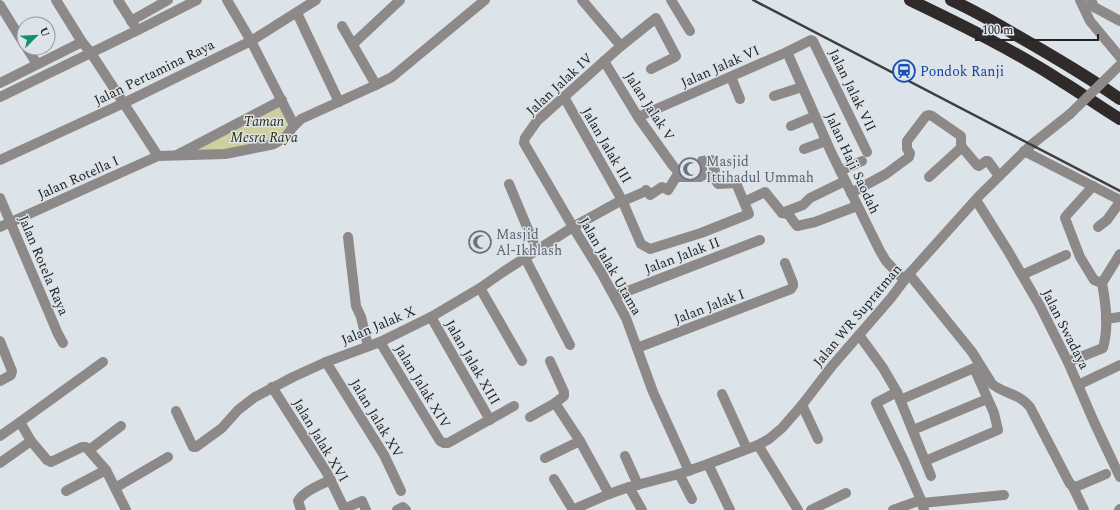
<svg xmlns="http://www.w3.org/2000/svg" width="1120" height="510" viewBox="0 0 1120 510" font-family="Spectral,serif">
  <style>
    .green { fill: #ccd09f }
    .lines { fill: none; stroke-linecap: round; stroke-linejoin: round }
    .minor { stroke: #8d8989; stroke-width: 10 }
    .highway { stroke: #312a2a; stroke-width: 12 }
    .rail { stroke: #3c3f42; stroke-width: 2.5 }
    .minor-bridge { stroke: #8d8989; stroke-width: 10 }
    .labels { text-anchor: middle; stroke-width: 3; stroke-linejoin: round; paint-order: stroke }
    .street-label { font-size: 14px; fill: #232628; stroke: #dce3e9 }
    .transit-label { font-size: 14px; fill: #164399; stroke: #dce3e9; text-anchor: start }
    .park-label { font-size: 14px; font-style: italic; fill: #2c2e06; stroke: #dce3e9 }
    .worship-label { font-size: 14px; fill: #5b616d; stroke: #dce3e9; text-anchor: start }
  </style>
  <rect width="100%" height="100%" fill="#dce3e9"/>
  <path class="green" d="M282 100 293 127 274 144 174 156Z"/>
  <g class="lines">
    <g class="minor">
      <path d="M56 0 82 42 91 53 158 156"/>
      <path d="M118 0 134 25"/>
      <path d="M227 0 251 41 294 125"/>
      <path d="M582 0 621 46"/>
      <path d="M671 0 690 31"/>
      <path d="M1080 0 1090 21 1120 57"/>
      <path d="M1091 0 1094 7 1120 21"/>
      <path d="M0 5 24 44"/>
      <path d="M297 13 339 102"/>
      <path d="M131 21 168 0"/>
      <path d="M342 26 376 85"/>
      <path d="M353 44 400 0"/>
      <path d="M27 48 37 64"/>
      <path d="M787 52 831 152 880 251 886 261 904 280"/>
      <path d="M651 69 675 57 676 56 656 18 621 46 537 121 525 138 524 143 573 227 602 274 626 318 653 392 689 471"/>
      <path d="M731 77 740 99"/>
      <path d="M0 83 82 42"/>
      <path d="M774 96 802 87"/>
      <path d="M0 97 138 30 197 0"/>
      <path d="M564 97 622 200 641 244 650 249 701 233 749 214 736 183 718 184 715 179V171L711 160 702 161V176L700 177H678L677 170 673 166 638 117 604 61"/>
      <path d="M638 117 787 52 811 40 813 41 867 152"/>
      <path d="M791 126 815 116"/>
      <path d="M804 149 826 141"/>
      <path d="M1024 151 1120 200"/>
      <path d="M177 155 282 100"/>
      <path d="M0 160 124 103 251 41 316 0"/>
      <path d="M840 171 862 161"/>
      <path d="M929 177 962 147"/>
      <path d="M509 184 537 251"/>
      <path d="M1093 186 1066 216 1065 218 1080 257 1094 280 1102 283"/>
      <path d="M851 193 886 174 909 157 910 153 907 149V141L926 116 929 115 932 116 961 136V146L977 165 979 166 986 161H988L999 176"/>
      <path d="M0 198 58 334 63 343"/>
      <path d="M976 200 1008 251 1040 306 1068 362 1094 422 1120 477"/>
      <path d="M623 201 644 192 646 190 650 195 662 187 668 190 678 174"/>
      <path d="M744 202 765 192 782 213 788 214 797 226 815 222 857 206"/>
      <path d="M782 213 803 205 810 198 845 181"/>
      <path d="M0 227 158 156 225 154 265 146 274 144 281 140 287 135 293 127 301 119 376 85 392 77 485 0"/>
      <path d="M1098 227 1107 220 1120 202"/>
      <path d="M348 237 356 306 361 317 368 346"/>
      <path d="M525 258 570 345"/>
      <path d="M909 274 972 352 992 384C1004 394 1019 393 1030 407L1070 484 1075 487 1078 486 1106 474"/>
      <path d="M1022 275 1066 255"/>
      <path d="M480 288 522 361"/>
      <path d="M615 296 760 240"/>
      <path d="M431 317 490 420"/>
      <path d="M1106 319 1120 317"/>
      <path d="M859 335 883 368 897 392 925 461 931 476"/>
      <path d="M0 341 12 371 11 375 0 381"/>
      <path d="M380 342 440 441 444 443H448L514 406"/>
      <path d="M637 348 791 289 793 286V283L785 263"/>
      <path d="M326 362 384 455 401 491"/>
      <path d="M1068 362 1103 348C1109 327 1106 304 1102 283L1120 254"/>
      <path d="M1078 385 1120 365"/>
      <path d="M272 387 327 473 344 508H346L362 501 366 510"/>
      <path d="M897 392 876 403 904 461 921 500 924 510"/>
      <path d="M722 394 747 449"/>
      <path d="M900 400 974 368 994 413 998 430 925 461"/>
      <path d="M555 403 580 441 609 494"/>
      <path d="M802 405 818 439"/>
      <path d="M176 411 192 445 193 447H196L222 428 238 410 255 397 293 377 326 362 380 342 431 317 480 288 503 272 573 227 622 200"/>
      <path d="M530 417 555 403 564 396V392L550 361"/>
      <path d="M20 422 103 362"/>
      <path d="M913 430 987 399"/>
      <path d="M0 436 20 422 31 441 47 460 51 462 82 447H86L106 470 115 488"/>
      <path d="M758 445 798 510"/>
      <path d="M89 450 121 426"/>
      <path d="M625 456 638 485"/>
      <path d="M545 458 580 441"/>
      <path d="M0 463 31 441"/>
      <path d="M708 464 730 510"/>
      <path d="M679 474 692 499"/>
      <path d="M554 479 573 510"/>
      <path d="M1072 485 1084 510"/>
      <path d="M629 487 642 510"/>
      <path d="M66 491 106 470"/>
      <path d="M922 503 1004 495"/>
      <path d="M126 510 115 488 168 457"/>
      <path d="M301 510 298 501C303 492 321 484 331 480"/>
      <path d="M397 510 403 507 406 510"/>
      <path d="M572 510 609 494 629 487 679 474 708 464 758 445 769 439 782 428 802 405 832 366 891 298 909 274 979 196 1031 145 1070 114"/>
      <path d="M811 510 846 493"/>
      <path d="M893 510 921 500"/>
      <path d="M1119 510 1120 509"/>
    </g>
    <g class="highway">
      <path d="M910 0C962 25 1013 50 1061 81 1081 93 1100 107 1120 119"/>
      <path d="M951 0C973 10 994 22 1016 35 1051 55 1087 76 1120 99"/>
    </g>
    <path class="rail" d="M753 0 1120 191"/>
    <path class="minor-bridge" d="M1070 114 1120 65"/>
  </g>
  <defs>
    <g id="station-ring" transform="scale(1.15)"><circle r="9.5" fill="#dce3e9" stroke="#1a4fb4" stroke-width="1.5"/><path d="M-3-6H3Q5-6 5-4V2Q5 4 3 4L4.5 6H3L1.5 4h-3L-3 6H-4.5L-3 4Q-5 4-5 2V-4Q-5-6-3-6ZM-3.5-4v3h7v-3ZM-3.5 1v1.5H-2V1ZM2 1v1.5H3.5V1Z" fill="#1a4fb4"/></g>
    <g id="mosque-ring" transform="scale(1.15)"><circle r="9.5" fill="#dce3e9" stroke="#6b7280" stroke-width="1.5"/><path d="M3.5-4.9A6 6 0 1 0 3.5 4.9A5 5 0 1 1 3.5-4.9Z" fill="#6b7280"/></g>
  </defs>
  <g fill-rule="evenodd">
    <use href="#station-ring" x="904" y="71"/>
    <use href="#mosque-ring" x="690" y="169"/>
    <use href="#mosque-ring" x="480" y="242"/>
  </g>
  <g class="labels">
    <g class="street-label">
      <text transform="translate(720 66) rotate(-24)" y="5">Jalan Jalak VI</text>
      <text transform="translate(154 72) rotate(-26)" y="5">Jalan Pertamina Raya</text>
      <text transform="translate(559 84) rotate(-43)" y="5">Jalan Jalak IV</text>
      <text transform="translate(853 90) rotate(64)" y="5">Jalan Jalak VII</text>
      <text transform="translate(650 106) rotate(57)" y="5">Jalan Jalak V</text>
      <text transform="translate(607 145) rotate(60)" y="5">Jalan Jalak III</text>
      <text transform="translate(853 163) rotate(65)" y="5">Jalan Haji Saodah</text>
      <text transform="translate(78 177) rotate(-24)" y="5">Jalan Rotella I</text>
      <text transform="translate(682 255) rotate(-21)" y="5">Jalan Jalak II</text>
      <text transform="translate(44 265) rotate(67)" y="5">Jalan Rotela Raya</text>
      <text transform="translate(611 266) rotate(60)" y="5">Jalan Jalak Utama</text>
      <text transform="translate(709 306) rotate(-21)" y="5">Jalan Jalak I</text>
      <text transform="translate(857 315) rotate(-50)" y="5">Jalan WR Supratman</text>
      <text transform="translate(378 325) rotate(-23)" y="5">Jalan Jalak X</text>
      <text transform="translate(1066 329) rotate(63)" y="5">Jalan Swadaya</text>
      <text transform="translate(473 362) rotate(60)" y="5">Jalan Jalak XIII</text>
      <text transform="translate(423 386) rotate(59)" y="5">Jalan Jalak XIV</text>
      <text transform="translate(377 418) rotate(59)" y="5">Jalan Jalak XV</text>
      <text transform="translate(321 440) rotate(59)" y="5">Jalan Jalak XVI</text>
    </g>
    <g class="transit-label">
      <text x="920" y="76">Pondok Ranji</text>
    </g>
    <g class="park-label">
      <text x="264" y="126">Taman<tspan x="264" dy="16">Mesra Raya</tspan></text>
    </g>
    <g class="worship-label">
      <text x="706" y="166">Masjid<tspan x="706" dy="16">Ittihadul Ummah</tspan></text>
      <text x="496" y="239">Masjid<tspan x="496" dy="16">Al-Ikhlash</tspan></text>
    </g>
  </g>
  <g transform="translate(36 36) rotate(66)"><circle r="19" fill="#dce3e9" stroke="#92979c"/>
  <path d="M0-3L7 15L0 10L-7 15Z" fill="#168f73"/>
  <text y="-6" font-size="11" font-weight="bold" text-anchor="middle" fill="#232628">U</text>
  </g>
  <path d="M976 34v6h122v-6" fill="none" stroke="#232628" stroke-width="2"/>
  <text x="982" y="34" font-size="12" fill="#232628" stroke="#dce3e9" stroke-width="3" paint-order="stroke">100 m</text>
</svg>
